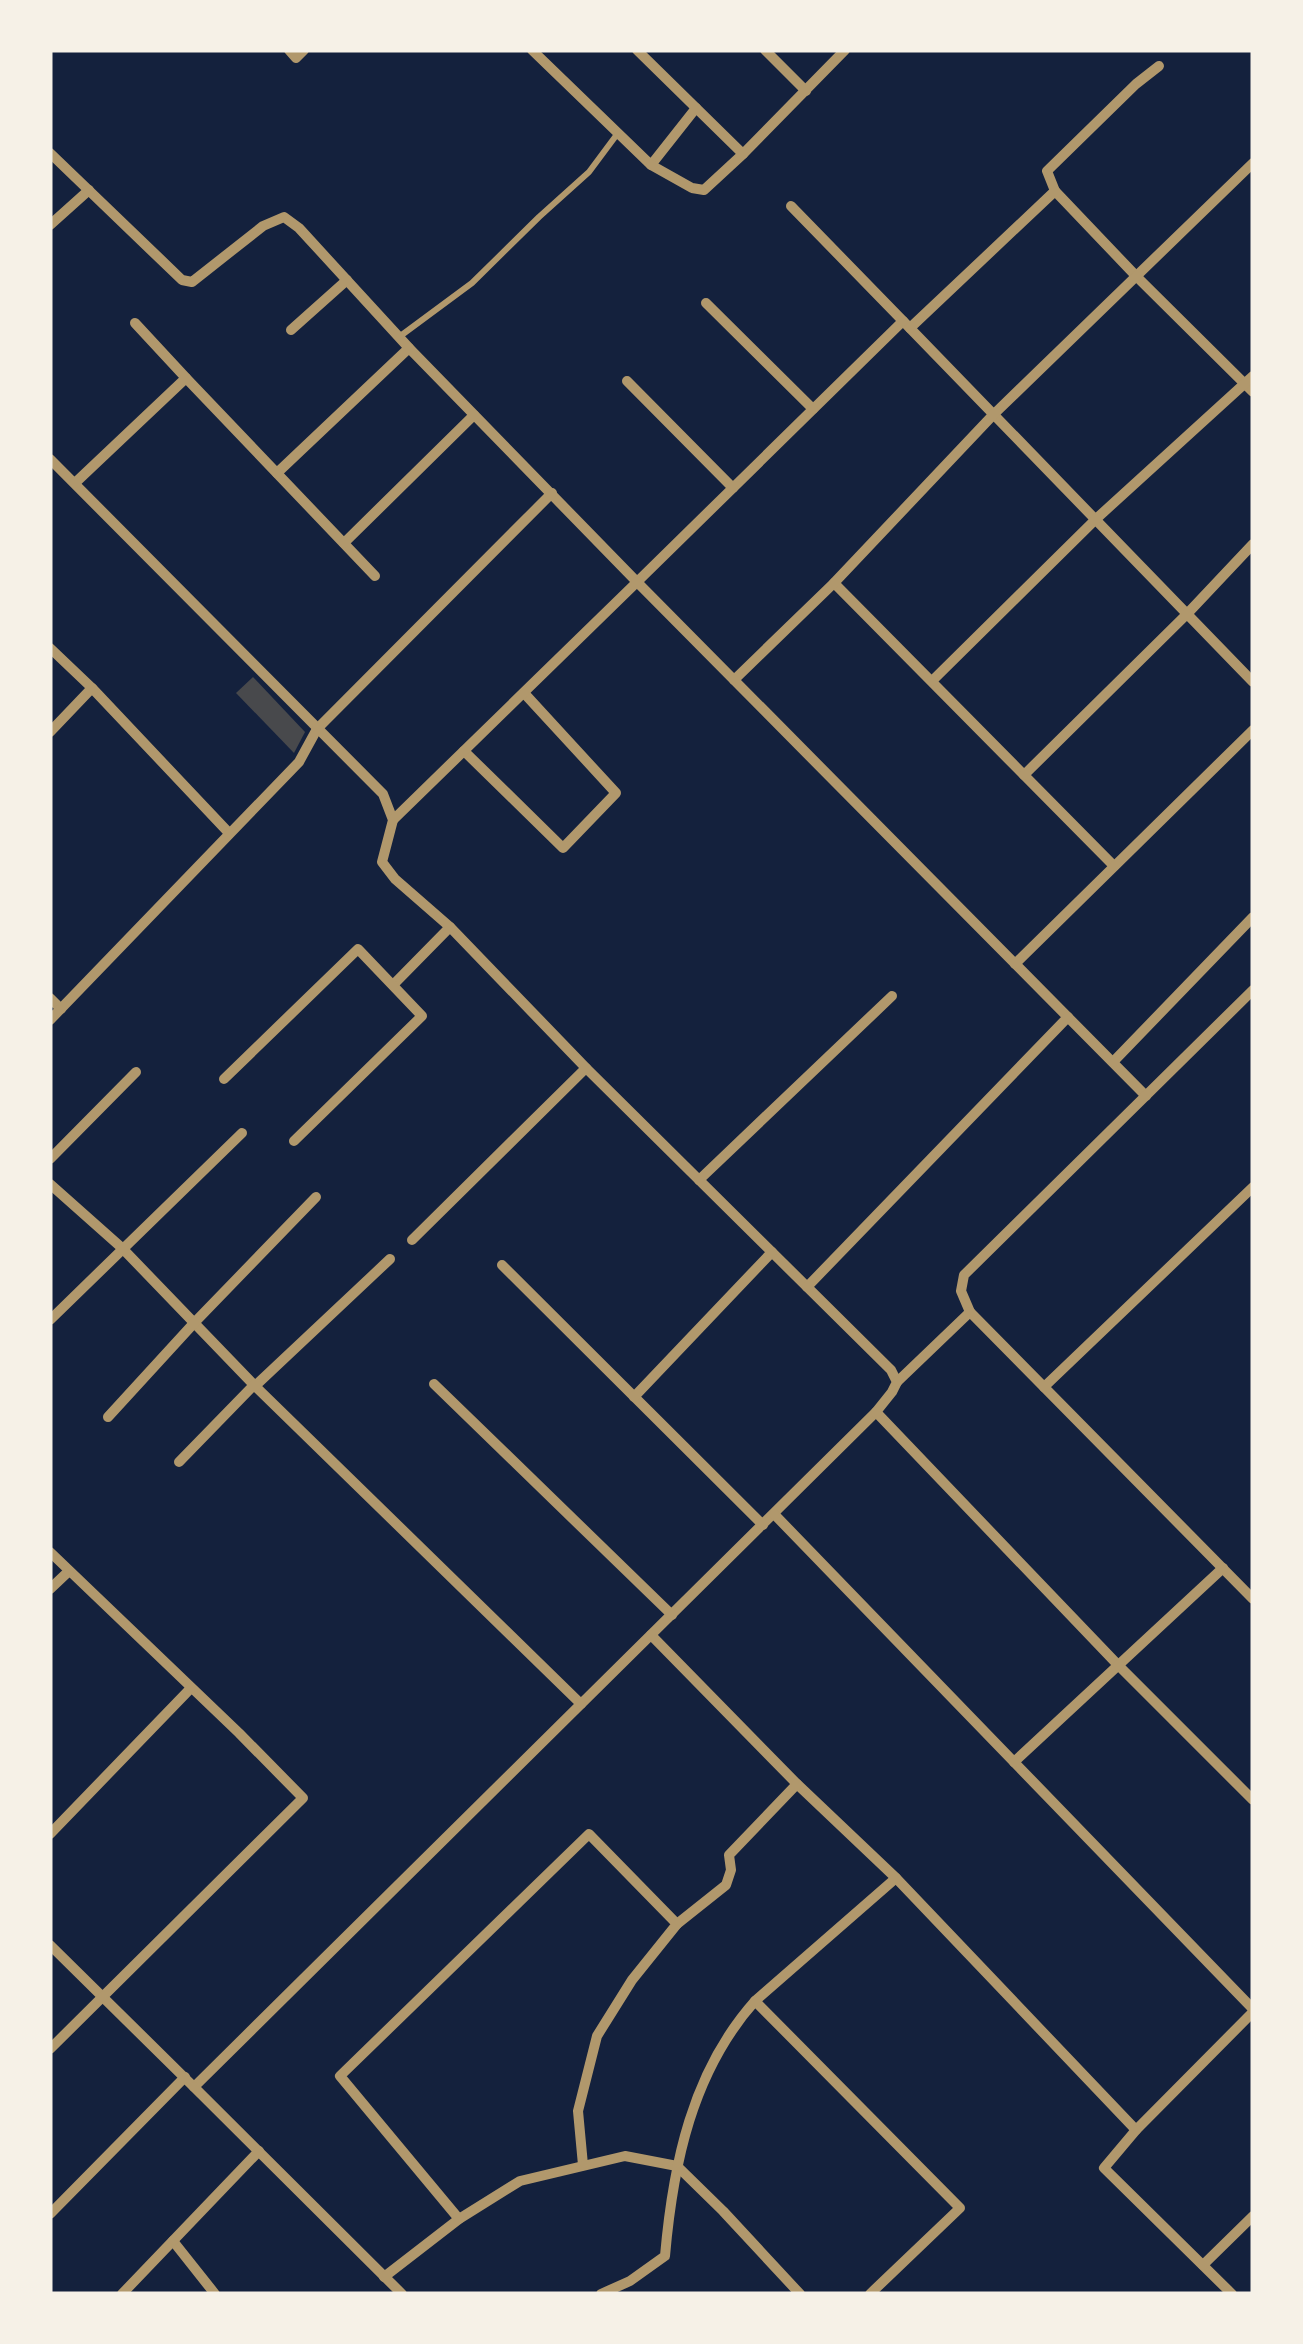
<svg xmlns="http://www.w3.org/2000/svg" width="1303" height="2344" viewBox="0 0 1303 2344" font-family="'Noto Sans',sans-serif">
  <style>
    .building { fill: #48494c }
    .lines { fill: none; stroke-linecap: round; stroke-linejoin: round }
    .service { stroke: #b1986c; stroke-width: 6 }
    .minor { stroke: #b1986c; stroke-width: 10 }
  </style>
  <rect width="100%" height="100%" fill="#14213d"/>
  <path class="building" d="M253 677 305 732 294 753 236 693Z"/>
  <g class="lines">
    <path class="service" d="M399 337 472 283 539 217 589 172 618 133"/>
    <g class="minor">
      <path d="M289 50 296 58 304 50"/>
      <path d="M532 50 651 165 696 108"/>
      <path d="M637 50 743 154 845 50"/>
      <path d="M765 50 806 91"/>
      <path d="M50 153 182 280 192 282 263 226 284 217 299 228 409 348 637 582 903 321 1253 682"/>
      <path d="M651 165 692 188 704 190 743 154"/>
      <path d="M1055 191 1047 171 1136 84 1159 66"/>
      <path d="M791 206 903 321"/>
      <path d="M50 225 89 190"/>
      <path d="M706 303 813 409"/>
      <path d="M135 323 186 378"/>
      <path d="M910 328 1055 191 1136 276 1253 392"/>
      <path d="M291 330 347 280"/>
      <path d="M627 381 733 488"/>
      <path d="M50 459 383 794 393 820 382 862 395 879 450 927 586 1068 891 1370 897 1382 892 1392 876 1412 194 2087 50 1945"/>
      <path d="M277 473 409 348"/>
      <path d="M75 483 186 378 375 576"/>
      <path d="M344 543 474 415"/>
      <path d="M834 583 1114 866"/>
      <path d="M50 648 92 688 229 833"/>
      <path d="M734 680 834 583 993 415 1253 163"/>
      <path d="M932 681 1096 519 1253 376"/>
      <path d="M50 732 92 688"/>
      <path d="M464 751 563 848 616 793 524 693"/>
      <path d="M1024 775 1187 614 1253 544"/>
      <path d="M393 820 637 582 1146 1096"/>
      <path d="M1015 964 1253 730"/>
      <path d="M393 985 450 927"/>
      <path d="M50 998 61 1009"/>
      <path d="M50 1020 299 762 317 729 552 493"/>
      <path d="M1113 1062 1253 917"/>
      <path d="M224 1079 358 949 422 1016 294 1141"/>
      <path d="M50 1159 136 1072"/>
      <path d="M699 1180 892 996"/>
      <path d="M50 1184 122 1248 254 1385 581 1704"/>
      <path d="M412 1240 586 1068"/>
      <path d="M502 1265 763 1525"/>
      <path d="M807 1287 1068 1017"/>
      <path d="M970 1312 961 1291 964 1275 1253 990"/>
      <path d="M50 1320 242 1133"/>
      <path d="M897 1382 970 1312 1253 1599"/>
      <path d="M434 1384 672 1615"/>
      <path d="M1044 1387 1253 1187"/>
      <path d="M634 1397 772 1252"/>
      <path d="M876 1412 1118 1665 1253 1800"/>
      <path d="M108 1417 195 1322 316 1197"/>
      <path d="M179 1462 254 1385 255 1386 390 1259"/>
      <path d="M774 1514 1253 2009"/>
      <path d="M50 1552 239 1733 303 1798 50 2049"/>
      <path d="M50 1589 69 1571"/>
      <path d="M651 1635 797 1784 896 1878 1136 2130 1253 2012"/>
      <path d="M1014 1762 1223 1568"/>
      <path d="M50 1834 191 1688"/>
      <path d="M677 1924 726 1885 731 1870 729 1855 797 1784"/>
      <path d="M755 2001 896 1878"/>
      <path d="M194 2087 402 2294"/>
      <path d="M1136 2130 1104 2168 1232 2294"/>
      <path d="M50 2214 185 2077"/>
      <path d="M459 2219 340 2076 589 1834 677 1924 632 1980 597 2036 578 2111 583 2165"/>
      <path d="M173 2241 215 2294"/>
      <path d="M1203 2265 1253 2216"/>
      <path d="M384 2277 459 2219 520 2181 625 2156 677 2166 723 2211 800 2294"/>
      <path d="M122 2294 259 2151"/>
      <path d="M601 2294 630 2281 665 2256C673 2164 692 2072 755 2001L960 2208 870 2294"/>
    </g>
  </g>
  <rect width="1303" height="2344" fill="none" stroke="#f6f1e7" stroke-width="105"/>
</svg>
